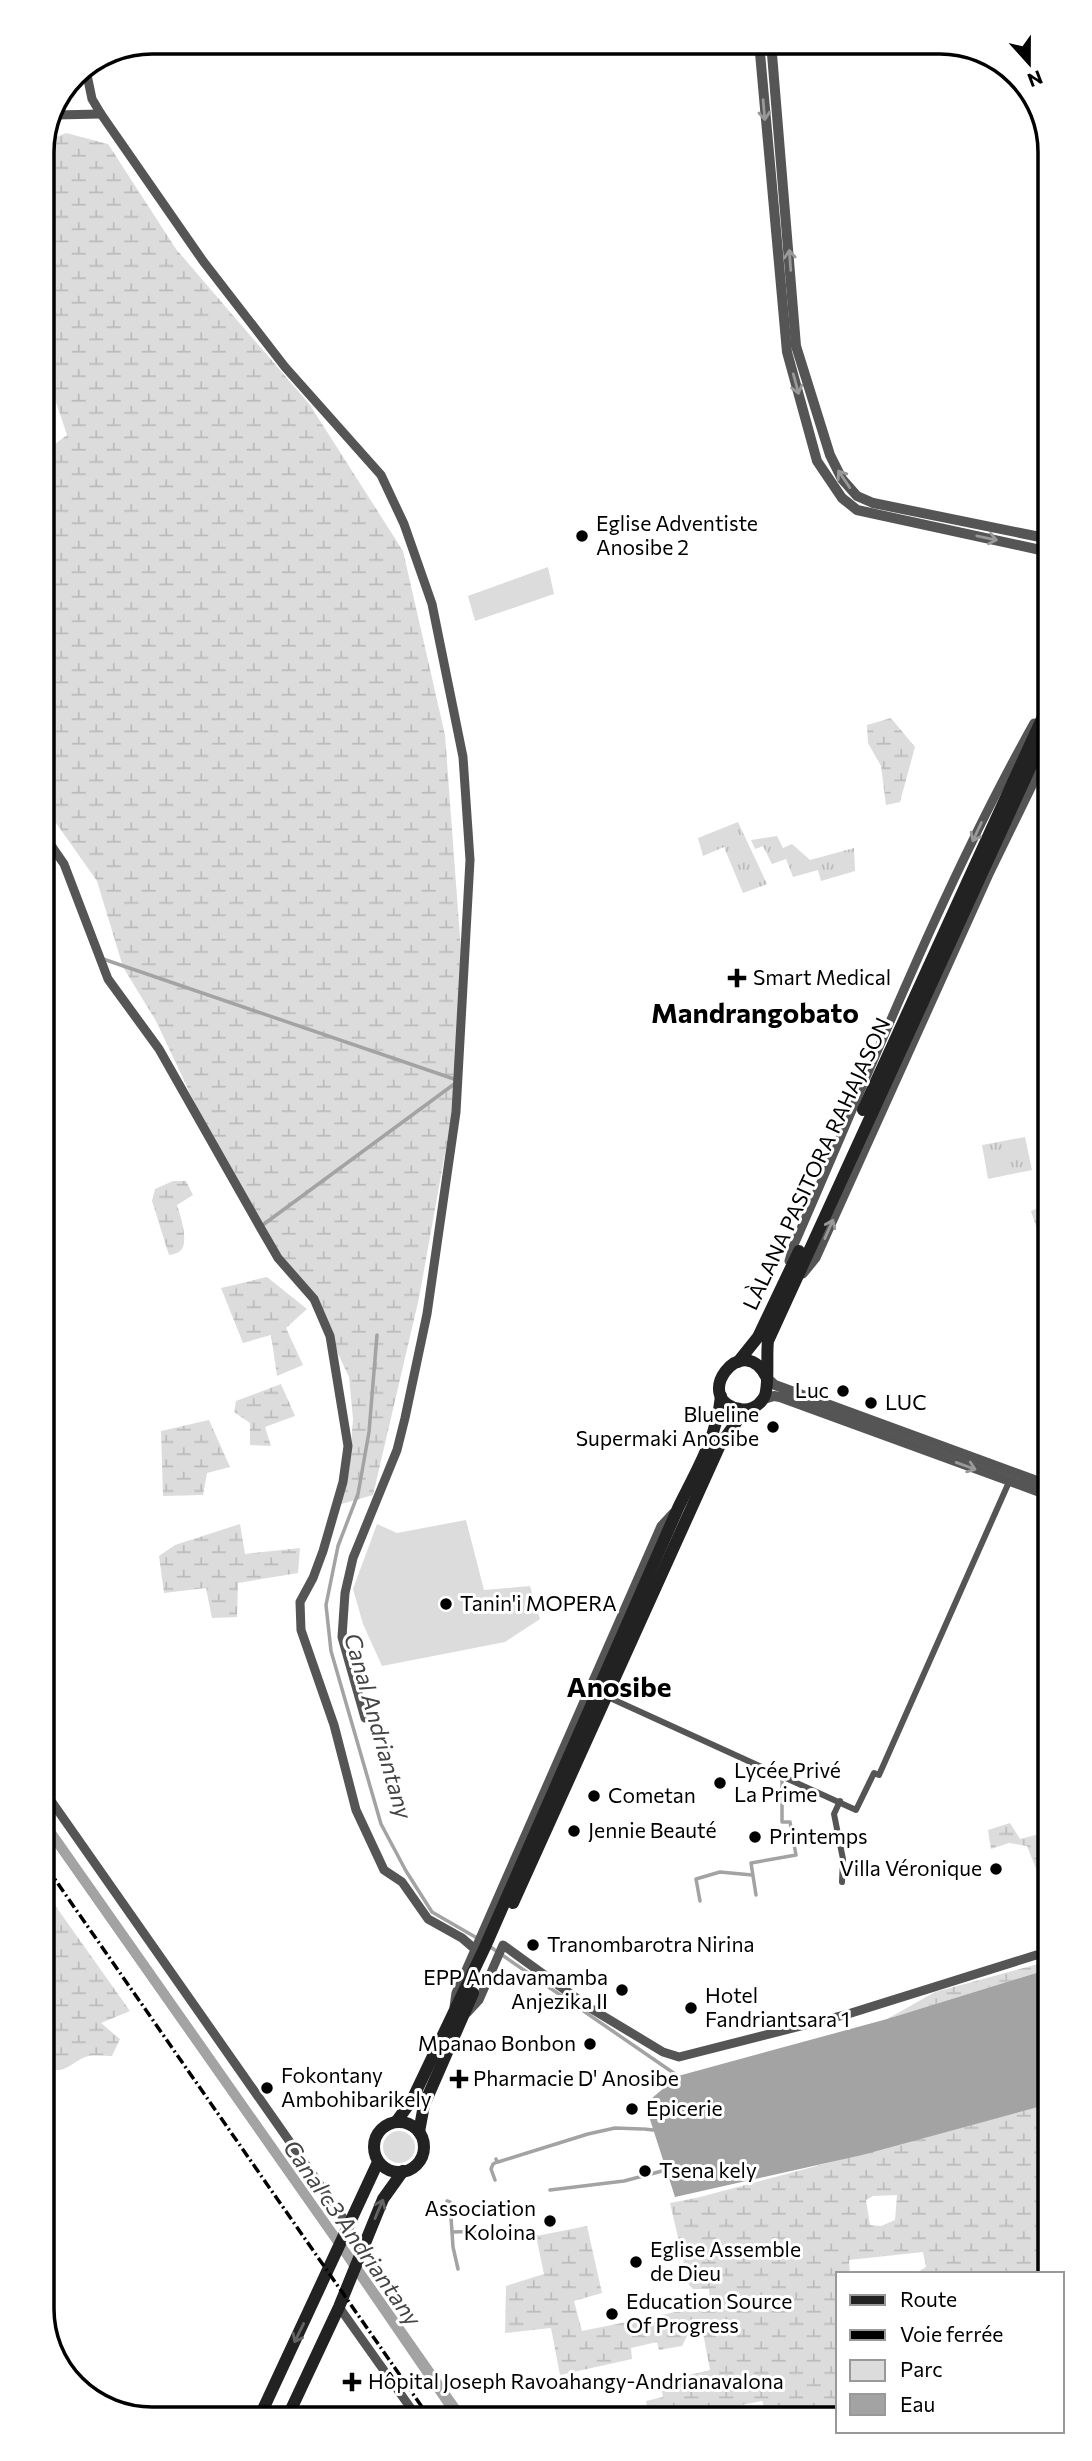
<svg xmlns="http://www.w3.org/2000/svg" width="1092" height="2461" viewBox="0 0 1092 2461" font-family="Commissioner,sans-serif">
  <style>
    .green { fill: #dcdcdc }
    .wetland { fill: url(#wetland-marsh); fill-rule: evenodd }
    .park { fill: url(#park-tufts) }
    .water { fill: #a3a3a3 }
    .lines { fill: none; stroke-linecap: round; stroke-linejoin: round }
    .stream { stroke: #a3a3a3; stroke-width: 3.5 }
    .canal { stroke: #a3a3a3; stroke-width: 10 }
    .pedestrian { stroke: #555; stroke-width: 6 }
    .minor { stroke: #555; stroke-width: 9 }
    .tertiary { stroke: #555; stroke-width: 10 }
    .secondary { stroke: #222; stroke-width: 12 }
    .rail { stroke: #000; stroke-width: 3.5; stroke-dasharray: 10 3.5 2 3.5; stroke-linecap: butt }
    .oneway { stroke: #999 }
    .oneway2 { stroke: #646464 }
    .poi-dot { fill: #000; stroke: #fff; stroke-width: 2.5 }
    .labels { text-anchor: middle; stroke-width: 6; stroke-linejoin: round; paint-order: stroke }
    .poi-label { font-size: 21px; fill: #000; stroke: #fff; text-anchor: start }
    .street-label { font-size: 21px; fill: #000; stroke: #fff }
    .water-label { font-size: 23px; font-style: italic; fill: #444; stroke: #fff }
    .district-label { font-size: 28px; font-weight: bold; fill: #000; stroke: #fff }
    .rim { fill: none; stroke: #000; stroke-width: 3.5 }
  </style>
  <defs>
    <pattern id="wetland-marsh" width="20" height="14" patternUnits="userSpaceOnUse" patternTransform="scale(1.75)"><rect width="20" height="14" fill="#dcdcdc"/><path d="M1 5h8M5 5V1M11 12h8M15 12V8" fill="none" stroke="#bbb"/></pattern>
    <pattern id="park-tufts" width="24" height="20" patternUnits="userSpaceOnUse" patternTransform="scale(1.75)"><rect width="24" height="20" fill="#dcdcdc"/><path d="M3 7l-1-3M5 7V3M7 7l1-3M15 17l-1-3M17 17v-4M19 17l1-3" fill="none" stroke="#bbb"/></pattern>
  </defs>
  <rect width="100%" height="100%" fill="#fff"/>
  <g class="green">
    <path d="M548 567 554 594 475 621 468 596Z"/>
    <path d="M466 1520 484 1590 530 1586 540 1619 505 1642 382 1666 363 1624 353 1589 377 1524 397 1533Z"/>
    <circle cx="399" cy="2147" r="16"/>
  </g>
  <g class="wetland">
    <path d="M66 133 108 144 176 249 310 405 403 551 445 735 461 951 458 1081 419 1298 373 1495 338 1505 349 1472 353 1419 349 1377 309 1292 240 1199 156 1021 123 967 97 881 44 806 43 453 67 435 43 363 42 146 44 142Z"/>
    <path d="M891 718 915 747 900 802 886 805 881 766 868 743 867 725Z"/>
    <path d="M173 1181H186L193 1195 177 1205C180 1214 190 1244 180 1251 177 1254 173 1254 169 1255L152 1201 155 1189Z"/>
    <path d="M1047 1204V1238L1040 1239 1031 1211Z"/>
    <path d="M267 1277 307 1309 286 1328 303 1365 277 1376 271 1335 243 1343 221 1288Z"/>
    <path d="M281 1384 295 1416 265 1427 271 1446 250 1445V1423L234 1412 236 1401Z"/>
    <path d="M209 1420 230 1467 207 1473 203 1495 163 1496 161 1431Z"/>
    <path d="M240 1524 245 1554 300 1548 298 1573 238 1583 237 1617 212 1618 206 1588 164 1593 159 1556 175 1545Z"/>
    <path d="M1049 1774V1880L1041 1881 1027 1846 1009 1843 991 1849 988 1830 1010 1823 1020 1839 1044 1833 1046 1813 1038 1778Z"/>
    <path d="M47 1894 130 2011 101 2023 120 2039 112 2056C103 2056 90 2054 83 2058 71 2063 63 2076 47 2067V1904L52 1903Z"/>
    <path d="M1049 1961V1969L887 2019 935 1992Z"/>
    <path d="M1049 2104 1050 2274H914L926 2267 923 2252 849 2260 850 2274H838V2414H767L762 2401 732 2407 733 2415H648L646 2401 663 2397 660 2382 710 2370 703 2333 687 2336 682 2346 659 2350 657 2342 631 2348 632 2359 560 2375 551 2328 505 2333 506 2286 544 2274 536 2236 587 2226 602 2293 574 2301 582 2331 710 2305 709 2289H693L689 2285 670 2203 700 2197ZM897 2195 895 2220 881 2226 870 2225 866 2200 873 2196Z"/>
  </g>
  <g class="park">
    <path d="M738 822 767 884 743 893 724 847 703 856 698 838Z"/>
    <path d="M777 836 783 848 792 844 810 860 854 848 855 871 821 881 818 870 793 877 786 859 772 864 763 846 755 849 751 840Z"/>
    <path d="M1025 1137 1032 1170 988 1179 982 1145Z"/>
  </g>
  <path class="water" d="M1049 1969V2104L862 2155 675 2197 645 2104 678 2076 887 2019Z"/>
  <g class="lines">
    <g class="stream">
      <path d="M103 959 457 1080"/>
      <path d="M260 1227 457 1082"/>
      <path d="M377 1335 369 1432 358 1494 338 1546 326 1605 331 1651 381 1824 406 1871 432 1912 477 1938"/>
      <path d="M47 1833 336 2244"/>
      <path d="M756 1895 751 1863 796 1855 790 1822H782V1777"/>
      <path d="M700 1901 696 1879 720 1872 752 1875"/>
      <path d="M489 1946 678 2076"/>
      <path d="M644 2129 653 2130"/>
      <path d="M498 2162 588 2134 615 2128 642 2129"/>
      <path d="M495 2180 491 2169 493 2164 497 2162 496 2159"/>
      <path d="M550 2190 624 2181 666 2170"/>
      <path d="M447 2201 450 2202 453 2247 458 2269"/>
      <path d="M452 2232 527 2230 536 2236"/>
      <path d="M341 2251 352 2268"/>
      <path d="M356 2274 454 2417"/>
    </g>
    <path class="canal" d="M47 1827 461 2417"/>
    <g class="pedestrian">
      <path d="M610 1698 856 1810 874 1773 879 1775 1009 1482"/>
      <path d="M840 1801 834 1814 843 1859 842 1882"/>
    </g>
    <g class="minor">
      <path d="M86 70 92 99 101 114 203 261 285 367 381 475 404 524 432 604 463 757 470 860 456 1112 427 1314 405 1418 397 1450 353 1558 345 1593 342 1637 365 1718"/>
      <path d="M56 115 101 114"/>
      <path d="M44 835 64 864 108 979 159 1049 260 1227 278 1258 314 1299 330 1336 348 1446 343 1482 323 1551 313 1578 300 1602 301 1630 334 1725 356 1810 384 1870 402 1882 428 1919 462 1938 476 1950"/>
      <path d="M789 1261 793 1247C870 1072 940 891 1034 723"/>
      <path d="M803 1274 816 1258 990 872 1046 757"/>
      <path d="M47 1795 348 2225"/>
      <path d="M454 2007 456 1993 661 1526 673 1513"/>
      <path d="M467 2013 479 2000 503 1945 590 2008 663 2052 679 2057 848 2014 1049 1951"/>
      <path d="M339 2307 417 2417"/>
    </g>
    <g class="tertiary">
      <path d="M759 42 787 352 817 461 842 498 857 510 1045 551"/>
      <path d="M771 42 796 346 830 455 842 479 857 496 873 503 1045 538"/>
      <path d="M767 1378 775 1385 1048 1485"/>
      <path d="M764 1399 774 1396 780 1397 1048 1495"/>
    </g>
    <g class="secondary">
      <path d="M863 1110 1046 710"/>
      <path d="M738 1362 758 1337 799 1251"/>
      <path d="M767 1378C742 1327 690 1401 740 1409 748 1411 758 1407 763 1399 770 1391 766 1355 768 1341L1046 733"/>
      <path d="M513 1903 720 1445 745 1410"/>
      <path d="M396 2122 412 2100 485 1947 679 1506C697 1470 717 1436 721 1396"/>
      <circle cx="399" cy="2147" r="25"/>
      <path d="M419 2132 424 2105 473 1993"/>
      <path d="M259 2418 378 2162"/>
      <path d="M287 2418 339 2307 383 2199 403 2171"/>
    </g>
    <path class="rail" d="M47 1868 429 2417"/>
  </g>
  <defs><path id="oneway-shaft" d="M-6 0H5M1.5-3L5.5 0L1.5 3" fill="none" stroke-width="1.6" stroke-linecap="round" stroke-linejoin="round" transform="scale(1.75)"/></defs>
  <g class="oneway">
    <use href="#oneway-shaft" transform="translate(764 110) rotate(85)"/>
    <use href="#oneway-shaft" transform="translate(790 260) rotate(-94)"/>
    <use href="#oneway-shaft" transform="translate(796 384) rotate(75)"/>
    <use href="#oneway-shaft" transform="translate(844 479) rotate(-124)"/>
    <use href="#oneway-shaft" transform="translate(987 538) rotate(12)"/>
    <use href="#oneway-shaft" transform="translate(977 832) rotate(115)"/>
    <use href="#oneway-shaft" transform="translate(829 1229) rotate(-66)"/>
    <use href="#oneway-shaft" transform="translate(966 1466) rotate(20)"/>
  </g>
  <g class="oneway2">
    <use href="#oneway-shaft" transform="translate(379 2209) rotate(-67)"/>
    <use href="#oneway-shaft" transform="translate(299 2333) rotate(116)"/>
  </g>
  <g class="poi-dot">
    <circle cx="582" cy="536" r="7"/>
    <path d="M733.5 967.5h7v7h7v7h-7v7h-7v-7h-7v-7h7z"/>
    <circle cx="843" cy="1391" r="7"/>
    <circle cx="871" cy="1403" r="7"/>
    <circle cx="773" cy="1427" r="7"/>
    <circle cx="446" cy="1604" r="7"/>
    <circle cx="720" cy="1783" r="7"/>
    <circle cx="594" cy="1796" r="7"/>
    <circle cx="574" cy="1831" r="7"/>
    <circle cx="755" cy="1837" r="7"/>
    <circle cx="996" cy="1869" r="7"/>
    <circle cx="533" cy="1945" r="7"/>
    <circle cx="622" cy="1990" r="7"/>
    <circle cx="691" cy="2008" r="7"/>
    <circle cx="590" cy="2044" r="7"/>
    <path d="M455.5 2068.5h7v7h7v7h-7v7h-7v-7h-7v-7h7z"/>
    <circle cx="267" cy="2088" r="7"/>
    <circle cx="632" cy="2109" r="7"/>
    <circle cx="645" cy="2171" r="7"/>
    <circle cx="550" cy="2221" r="7"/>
    <circle cx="636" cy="2262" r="7"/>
    <circle cx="612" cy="2314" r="7"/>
    <path d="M348.5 2371.5h7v7h7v7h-7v7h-7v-7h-7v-7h7z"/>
  </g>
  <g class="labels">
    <g class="poi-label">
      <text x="596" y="531">Eglise Adventiste<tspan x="596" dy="24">Anosibe 2</tspan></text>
      <text x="753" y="985">Smart Medical</text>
      <text x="829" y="1398" text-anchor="end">Luc</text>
      <text x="885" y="1410">LUC</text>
      <text x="759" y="1422" text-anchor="end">Blueline<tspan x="759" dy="24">Supermaki Anosibe</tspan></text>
      <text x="460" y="1611">Tanin'i MOPERA</text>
      <text x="734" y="1778">Lycée Privé<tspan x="734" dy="24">La Prime</tspan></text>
      <text x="608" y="1803">Cometan</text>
      <text x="588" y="1838">Jennie Beauté</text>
      <text x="769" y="1844">Printemps</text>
      <text x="982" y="1876" text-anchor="end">Villa Véronique</text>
      <text x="547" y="1952">Tranombarotra Nirina</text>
      <text x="608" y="1985" text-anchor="end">EPP Andavamamba<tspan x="608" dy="24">Anjezika II</tspan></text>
      <text x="705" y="2003">Hotel<tspan x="705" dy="24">Fandriantsara 1</tspan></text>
      <text x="576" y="2051" text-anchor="end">Mpanao Bonbon</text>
      <text x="281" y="2083">Fokontany<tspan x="281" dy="24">Ambohibarikely</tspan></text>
      <text x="473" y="2086">Pharmacie D' Anosibe</text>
      <text x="646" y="2116">Epicerie</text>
      <text x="659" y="2178">Tsena kely</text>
      <text x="536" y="2216" text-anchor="end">Association<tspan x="536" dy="24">Koloina</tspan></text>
      <text x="650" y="2257">Eglise Assemble<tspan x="650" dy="24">de Dieu</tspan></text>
      <text x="626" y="2309">Education Source<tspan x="626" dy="24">Of Progress</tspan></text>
      <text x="368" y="2389">Hôpital Joseph Ravoahangy-Andrianavalona</text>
    </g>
    <g class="street-label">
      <text transform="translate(817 1164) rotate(-65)" y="7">LÀLANA PASITORA RAHAJASON</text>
    </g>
    <g class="water-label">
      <text transform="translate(378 1726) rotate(74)" y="8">Canal Andriantany</text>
      <text transform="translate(352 2233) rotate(55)" y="8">Canal c3 Andriantany</text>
    </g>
    <g class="district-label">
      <text x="755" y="1023">Mandrangobato</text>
      <text x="619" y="1697">Anosibe</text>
    </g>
  </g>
  <path d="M0 0H1092V2461H0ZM152 54H940A98 98 0 0 1 1038 152V2309A98 98 0 0 1 940 2407H152A98 98 0 0 1 54 2309V152A98 98 0 0 1 152 54Z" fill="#fff" fill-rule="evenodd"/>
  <path class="rim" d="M152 54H940A98 98 0 0 1 1038 152V2309A98 98 0 0 1 940 2407H152A98 98 0 0 1 54 2309V152A98 98 0 0 1 152 54Z"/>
  <rect x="836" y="2272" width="228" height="161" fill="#ffffff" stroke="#999999" stroke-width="2"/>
  <rect x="850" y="2295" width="35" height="10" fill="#222222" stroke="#999999" stroke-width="2"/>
  <text x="900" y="2307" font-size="21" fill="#000000">Route</text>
  <rect x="850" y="2330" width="35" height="10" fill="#000000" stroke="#999999" stroke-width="2"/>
  <text x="900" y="2342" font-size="21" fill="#000000">Voie ferrée</text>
  <rect x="850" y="2360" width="35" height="21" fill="#dcdcdc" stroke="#999999" stroke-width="2"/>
  <text x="900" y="2377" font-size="21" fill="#000000">Parc</text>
  <rect x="850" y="2394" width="35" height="21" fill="#a3a3a3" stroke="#999999" stroke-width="2"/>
  <text x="900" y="2412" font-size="21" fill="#000000">Eau</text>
  <g transform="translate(1029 63) rotate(159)" stroke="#ffffff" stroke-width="5" paint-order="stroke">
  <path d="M0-5L12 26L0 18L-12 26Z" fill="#000000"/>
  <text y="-10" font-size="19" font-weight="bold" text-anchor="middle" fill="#000000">N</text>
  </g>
</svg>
